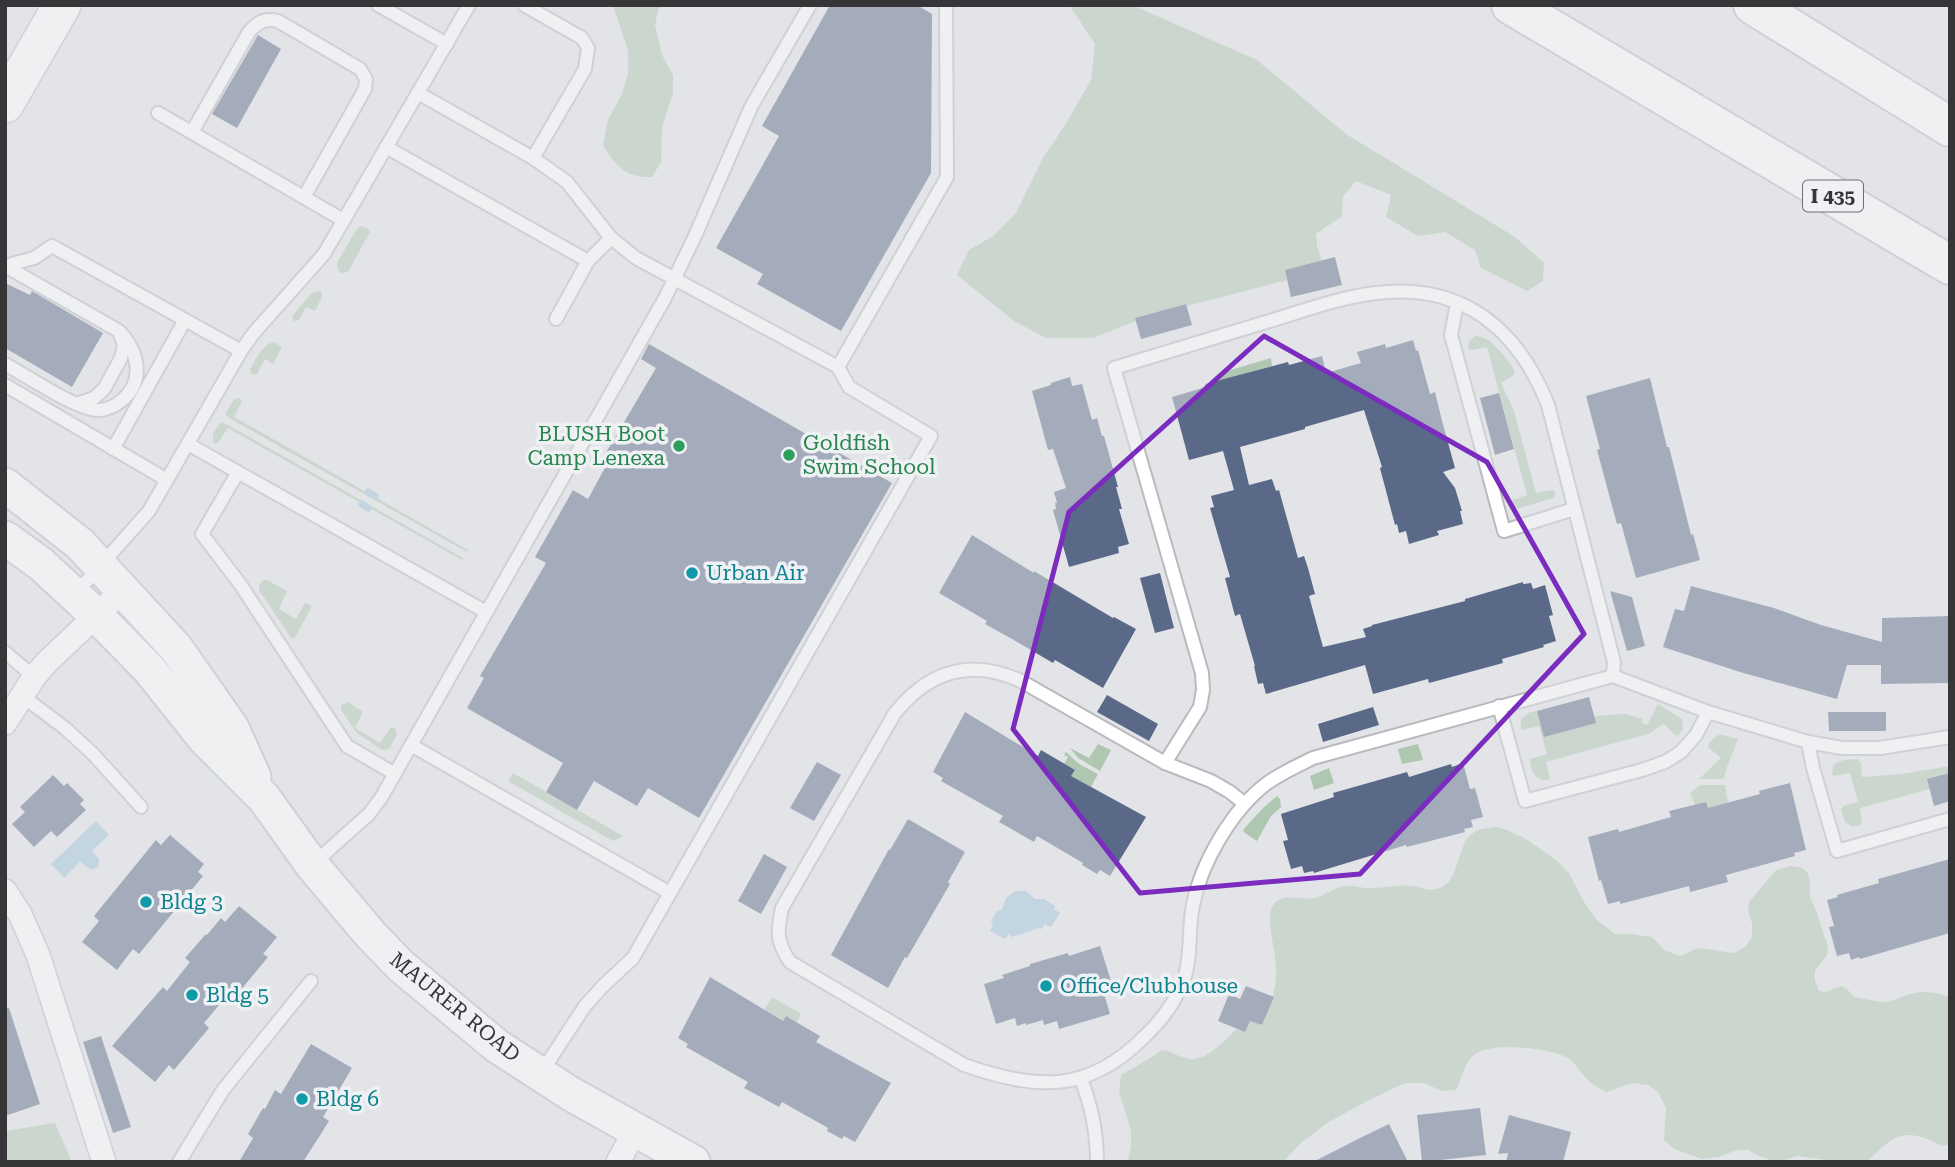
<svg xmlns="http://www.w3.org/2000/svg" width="1955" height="1167" viewBox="0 0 1955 1167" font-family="'Roboto Serif',serif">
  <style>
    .green { fill: #afc7b0 }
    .water { fill: #9dc4da }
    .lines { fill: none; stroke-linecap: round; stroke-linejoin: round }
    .stream { stroke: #9dc4da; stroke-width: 7 }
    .building { fill: #5a6987 }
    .lane-casing { stroke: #b8babe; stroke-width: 16 }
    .street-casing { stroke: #b8babe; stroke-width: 26 }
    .secondary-casing { stroke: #b8babe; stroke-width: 37 }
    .primary-casing { stroke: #b8babe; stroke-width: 40 }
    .highway-casing { stroke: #b8babe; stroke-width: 42 }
    .lane { stroke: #fff; stroke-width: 12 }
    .street { stroke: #fff; stroke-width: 23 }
    .secondary { stroke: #fff; stroke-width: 33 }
    .primary { stroke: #fff; stroke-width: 37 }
    .highway { stroke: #fff; stroke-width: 38 }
    .marked { fill: none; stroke: #7b2cbf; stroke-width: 5; stroke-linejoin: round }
    .leisure-dot { fill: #2e9e5b; stroke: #eff1f5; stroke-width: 2.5 }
    .culture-dot { fill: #0f9aa8; stroke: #eff1f5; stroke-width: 2.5 }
    .labels { text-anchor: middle; stroke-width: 7; stroke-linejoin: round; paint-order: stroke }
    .shield { fill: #eff1f5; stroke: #6e6e71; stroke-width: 2 }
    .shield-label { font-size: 19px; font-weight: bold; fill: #363638 }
    .leisure-label { font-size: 21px; fill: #27864d; stroke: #eff1f5; text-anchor: end }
    .culture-label { font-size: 21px; fill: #0d838f; stroke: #eff1f5; text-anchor: start }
    .street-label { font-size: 21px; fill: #363638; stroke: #eff1f5 }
  </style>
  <rect width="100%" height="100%" fill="#e2e4e7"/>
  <g class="green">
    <path d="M613 5H662L658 10 655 25 662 55 673 75V93L662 127 661 162 652 177C625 178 617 166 603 146L608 120 622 94 628 73V50Z"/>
    <path d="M1069 5H1132L1257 60 1346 134 1515 237 1544 263 1543 281 1527 291 1481 268 1475 250 1445 232 1418 236 1386 217 1391 195 1356 181 1343 196 1342 216 1316 234 1317 246 1322 261 1285 270 1287 280 1187 306 1186 304 1135 318 1136 321 1093 338H1046L1014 321 957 275 969 250 993 236 1016 213 1043 158 1067 122 1091 80 1095 44Z"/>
    <path d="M360 226 367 228 370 232 348 272 341 273 338 269 337 263 356 230Z"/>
    <path d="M318 291 322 292V297L315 311 306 307 299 320 293 321 292 316 312 293Z"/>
    <path d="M1475 336C1492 336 1506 358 1515 371L1514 375 1501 383 1514 411 1536 493 1553 490 1556 494 1553 498 1517 509 1511 507 1510 504 1513 500 1527 495 1487 347 1472 350 1468 348 1469 341Z"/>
    <path d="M274 342 282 347 273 364 265 359 257 374H251L250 369C256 359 262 344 274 342Z"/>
    <path d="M1271 358 1272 366 1219 381 1217 374Z"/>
    <path d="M240 398 242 401 234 417 468 550 467 552 231 419 225 414 234 399Z"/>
    <path d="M221 422 228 425 463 558 462 560 228 428 218 443 215 444C209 436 216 429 221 422Z"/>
    <path d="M263 580H267L287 591 279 609 296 619 305 603 312 606 295 638H291L259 590V585Z"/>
    <path d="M348 702 363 712 355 728 380 743 391 727 395 728 397 735 389 749 382 750 357 733 341 710V705Z"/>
    <path d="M1658 704 1682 719 1683 729 1678 736 1675 735 1664 724 1648 734 1546 762 1550 778 1547 780C1535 781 1530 770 1530 759L1547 754 1539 726 1523 730 1521 728V719L1528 713 1537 711 1594 716 1626 714 1643 719 1641 722 1647 725Z"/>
    <path d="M1718 735H1723L1738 739 1727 767 1724 779H1699L1721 758 1708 747 1709 743Z"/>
    <path d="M1098 744 1111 750 1100 771 1078 758 1070 748 1089 758Z"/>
    <path d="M1418 744 1423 760 1402 764 1398 749Z"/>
    <path d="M1066 752 1079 764 1098 774 1091 787 1071 776 1075 770 1064 764 1068 757 1064 755Z"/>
    <path d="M1858 759 1861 763 1862 777 1902 774 1950 766V773L1930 789 1860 808 1862 823 1859 826H1851L1845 822 1841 810 1843 806 1858 802 1850 773 1833 776C1829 759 1845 760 1858 759Z"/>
    <path d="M1329 768 1334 783 1314 790 1310 776Z"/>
    <path d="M513 773 623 836 622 837H620L614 841 611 840 508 781Z"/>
    <path d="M1700 785H1725L1729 809H1708L1706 802 1695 805 1690 793Z"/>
    <path d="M1277 796 1280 799 1281 807 1271 816 1257 841 1245 833 1243 830 1262 809Z"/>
    <path d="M1497 827 1507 830 1526 839 1556 860 1569 873 1584 902 1597 920 1615 934H1631L1652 937 1664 950 1680 956 1698 948 1734 953 1745 947 1752 937V923L1748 911 1749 902 1776 870 1791 866 1802 868 1807 872 1810 880V897L1817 913 1828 947 1827 955 1815 971V980L1819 991 1825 992 1841 986 1847 989 1854 997C1864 998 1872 1001 1881 1002 1891 1003 1898 998 1907 995 1921 990 1937 991 1950 998V1144L1942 1146C1928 1138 1908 1130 1893 1139 1883 1145 1875 1155 1866 1162H1841L1797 1156 1777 1162 1759 1156 1748 1150H1737L1719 1157 1702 1159 1674 1149 1664 1140 1666 1108 1658 1092 1648 1085 1632 1083 1607 1092C1601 1089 1594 1086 1589 1081 1582 1075 1578 1066 1571 1060 1557 1048 1493 1042 1477 1053 1464 1061 1463 1077 1456 1090L1442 1091 1424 1083H1405L1369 1100 1327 1123 1301 1143 1283 1162H1128L1131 1146V1130L1119 1092 1121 1075 1152 1057 1161 1050C1173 1051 1172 1054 1183 1057 1204 1066 1223 1041 1237 1029L1245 1032 1250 1021 1262 1025C1270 1006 1277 989 1276 968 1276 952 1267 925 1271 910 1277 890 1300 901 1314 898 1324 896 1333 888 1344 886 1350 885 1358 887 1365 888 1381 889 1398 884 1414 886 1424 888 1429 892 1440 888 1462 879 1454 844 1476 831 1481 828 1490 828 1497 827Z"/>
    <path d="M772 997 801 1014 797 1022 786 1016 782 1022 764 1011Z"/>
    <path d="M55 1123 72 1162H5V1131Z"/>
  </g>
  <g class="water">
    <path d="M96 821 109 835 92 851 99 859 98 867 91 870 80 862 64 878 51 864Z"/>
    <path d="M1015 891H1026L1035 899H1044L1055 906 1054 909 1060 913 1051 927 1045 924 1042 929 1039 928 1012 937 1008 934 1005 939 990 931 993 926 991 921 996 912 1002 909 1006 898Z"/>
  </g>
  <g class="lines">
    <g class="stream">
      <path d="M368 492 375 496"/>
      <path d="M362 504 368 508"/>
    </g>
  </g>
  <g class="building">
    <path d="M830 5H917L932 14 931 173 841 331 757 284 763 274 716 248 779 136 762 126Z"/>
    <path d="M258 35 281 49 237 128 212 114Z"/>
    <path d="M1335 257 1342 285 1291 297 1285 270Z"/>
    <path d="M5 283 30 295 32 291 103 333 72 387 5 348Z"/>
    <path d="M1186 304 1192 325 1141 339 1135 318Z"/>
    <path d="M1413 340 1416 351 1418 350 1430 394 1435 392 1442 421 1455 468 1443 472 1455 488 1462 511H1460L1463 524 1437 531 1439 535 1409 544 1406 531 1399 533 1397 524 1395 525 1380 468 1382 467 1364 410 1305 427V429L1240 447 1249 485 1272 479 1276 491 1279 490 1298 558 1304 556 1308 568 1315 594 1309 596 1323 647 1366 637 1363 629 1372 626V625L1465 601V599L1523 582V584L1531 583 1533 589 1545 585 1553 615 1549 616 1556 641 1543 645 1544 647 1502 659 1503 663 1429 683 1428 679 1373 694 1365 665 1266 694 1263 683 1258 684 1254 666H1255L1240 614 1235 616 1225 578 1230 577 1210 508 1214 507 1211 496 1234 490 1223 451 1189 460 1172 397 1206 387 1205 384 1288 362 1289 365 1322 356 1326 373 1361 363 1357 352 1385 344 1386 348Z"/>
    <path d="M649 344 892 483 699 818 648 788 637 806 594 781 577 810 546 792 563 763 467 708 484 678 480 676 546 563 535 557 573 490 588 499 607 464 601 461 656 368 641 359Z"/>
    <path d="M1070 377 1072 386 1082 384 1092 420 1097 418 1102 436H1104L1118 487H1116L1122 509H1119L1129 544 1118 547 1119 553 1069 567 1053 510 1056 509 1055 503H1057L1054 492 1066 488 1053 449 1048 450 1032 391 1051 385V383Z"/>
    <path d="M1650 378 1667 447H1669L1691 535 1693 534 1700 560 1636 578 1621 523 1617 524 1597 450 1600 449 1586 396Z"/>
    <path d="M1499 393 1514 449 1495 455 1480 398Z"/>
    <path d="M972 535 1034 573V571L1113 618 1114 617 1136 629 1103 688 1055 660 1053 663 1012 639 985 624 987 621 939 593Z"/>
    <path d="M1160 573 1174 628 1155 633 1140 578Z"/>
    <path d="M1691 586 1774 608 1821 625 1882 642V618L1950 616V683L1881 684V665H1847L1837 699 1740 672 1663 647 1675 609 1684 611Z"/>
    <path d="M1610 591 1632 597 1645 646 1627 651Z"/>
    <path d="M1107 695 1158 724 1149 741 1097 712Z"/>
    <path d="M1589 697 1596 723 1544 737 1537 711Z"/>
    <path d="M1373 707 1379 725 1323 742 1318 724Z"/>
    <path d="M965 712 1038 756 1041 750 1075 770 1071 776 1146 817 1110 876 1100 870 1097 874 1082 865 1083 863 1037 836 1034 842 999 822 1003 816 941 781 943 778 933 772Z"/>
    <path d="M1828 712H1886V731H1829Z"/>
    <path d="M817 762 841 775 814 821 790 808Z"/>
    <path d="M1463 763 1470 789 1475 788 1483 817 1471 820 1473 827 1464 829 1465 832 1407 847 1406 845 1314 873 1313 871 1304 873 1302 866 1291 869 1283 841 1288 840 1281 814 1334 797 1333 793 1407 772 1409 777 1451 764 1452 767Z"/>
    <path d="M1950 773V801L1934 806 1927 779Z"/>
    <path d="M53 775 64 786 67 783 84 800 80 804 86 810 57 837 51 831 34 847 12 824 25 812 20 807Z"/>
    <path d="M1790 783 1806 850 1794 853 1795 856 1726 875 1728 882 1690 892 1689 886 1620 904V901L1608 904 1601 880 1599 881 1588 837 1618 829 1619 832 1671 817 1669 811 1706 802 1708 808 1760 794 1759 791Z"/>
    <path d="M908 819 965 852 948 882 950 884 907 958 905 957 888 988 831 955 889 849 890 850Z"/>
    <path d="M170 835 204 864 198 872 203 876 139 954 133 949 117 970 82 942 99 921 94 916 156 840 161 845Z"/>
    <path d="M764 854 787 867 761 914 738 901Z"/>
    <path d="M1950 859V933L1860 959 1859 957 1851 960 1849 953 1837 956 1829 927 1834 926 1827 900 1838 897 1837 895 1879 883 1878 879Z"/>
    <path d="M239 906 277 937 263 954 268 957 235 997 229 993 204 1023 209 1028 174 1070 169 1065 155 1082 112 1046 163 987 167 991 190 962 185 958 206 934 207 935 221 918 225 922Z"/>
    <path d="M1100 946 1112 984 1102 987 1110 1014 1059 1029 1057 1021 1044 1025 1043 1020 1026 1025V1023L1017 1026 1015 1018 996 1024 984 984 1004 978 1002 975 1030 966V964L1068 953 1069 956Z"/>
    <path d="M710 977 783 1021 786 1016 820 1036 816 1042 891 1083 855 1142 844 1136 842 1139 827 1131 828 1128 782 1102 779 1107 744 1088 748 1082 686 1047 688 1044 678 1038Z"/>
    <path d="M1246 986 1274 997 1262 1025 1250 1021 1245 1032 1218 1021 1229 994 1240 999Z"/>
    <path d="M9 1008 40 1104 5 1116V1009Z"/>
    <path d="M101 1036 131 1127 113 1133 83 1042Z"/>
    <path d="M311 1044 352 1068 323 1117 329 1121 319 1137 303 1162H239L253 1138 248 1134 263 1108 265 1109 275 1090 281 1094Z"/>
    <path d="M1480 1108 1486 1155 1422 1162 1417 1115Z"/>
    <path d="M1509 1115 1571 1132 1563 1162H1506L1508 1153 1498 1154Z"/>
    <path d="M1389 1124 1408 1162H1313L1362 1137Z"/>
  </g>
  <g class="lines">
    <g class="lane-casing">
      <g id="lane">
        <path d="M378 5 447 44"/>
        <path d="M418 93 533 158 585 69 588 48 582 38 524 5"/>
        <path d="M158 113 343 220"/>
        <path d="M192 132 249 32C258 22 264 18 278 21L360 69 366 79 365 89 304 197"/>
        <path d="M386 147 588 261 556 319"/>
        <path d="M533 158 567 182 611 238 636 258 838 367 849 387 931 436 633 958 603 986 585 1006 541 1073"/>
        <path d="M588 261 611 238"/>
        <path d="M5 269 12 264 34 258 52 246 241 351"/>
        <path d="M1457 303 1451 335 1504 531 1574 509"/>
        <path d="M5 364C28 377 67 403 91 409 102 412 112 408 121 401 146 381 138 351 119 331L7 267"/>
        <path d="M838 367 947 177 946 5"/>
        <path d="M5 385 167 480"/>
        <path d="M77 404 94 398 104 389 121 358 124 345 120 334"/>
        <path d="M188 444 486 612"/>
        <path d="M113 449 185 320"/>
        <path d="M238 472 202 534 240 584 347 746 395 774"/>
        <path d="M76 593 149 511 241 351 253 334 324 254 469 5"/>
        <path d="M5 652 34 677"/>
        <path d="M21 695 66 729 93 754 141 807"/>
        <path d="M1499 706 1525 801 1642 770 1665 762 1681 752 1696 735 1708 712"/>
        <path d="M1808 742 1813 768 1837 851 1950 819"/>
        <path d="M411 745 670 893"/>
        <path d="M1165 763 1200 707 1203 690 1202 673 1114 368C1167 352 1220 336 1273 320 1306 310 1341 297 1376 293 1462 282 1518 329 1548 405L1614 662 1613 676"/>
        <path d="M1245 804 1230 792 1211 781 1165 763 1019 680C969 658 928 672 895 713L782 908C777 932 776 941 790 962L964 1065C1037 1090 1088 1094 1145 1036 1162 1020 1176 1001 1184 979 1192 956 1188 929 1193 905 1201 863 1232 810 1266 784 1281 773 1297 766 1313 758L1613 676 1708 712 1808 742 1842 748H1880L1950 737"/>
        <path d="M313 864 369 814 381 798 665 298 695 236 751 107 810 5"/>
        <path d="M1081 1079C1092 1107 1097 1132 1097 1162"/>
        <path d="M179 1162 223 1090 311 981"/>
      </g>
    </g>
    <g class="street-casing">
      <g id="street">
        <path d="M5 723 34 677 46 663 123 590"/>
        <path d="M5 891 20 914 38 955 104 1162"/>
        <path d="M618 1162 636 1129"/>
      </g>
    </g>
    <g class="secondary-casing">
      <g id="secondary">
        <path d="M5 485 80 544 176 648 232 728 254 777"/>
        <path d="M5 538 41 564 96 615 149 669 204 738 264 798 312 865 371 935 401 966 497 1046 571 1094 693 1162"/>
      </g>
    </g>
    <g class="primary-casing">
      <path id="primary" d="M5 104 62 5"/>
    </g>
    <g class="highway-casing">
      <g id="highway">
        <path d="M1511 5 1950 265"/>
        <path d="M1753 5 1950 127"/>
      </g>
    </g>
    <use href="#lane" class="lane"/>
    <use href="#street" class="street"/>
    <use href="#secondary" class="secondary"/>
    <use href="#primary" class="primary"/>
    <use href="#highway" class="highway"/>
  </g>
  <path d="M0 0H1955V1167H0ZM1264 336 1487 462 1584 634 1360 874 1140 893 1013 729 1069 512Z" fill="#e2e4e7" fill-opacity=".55" fill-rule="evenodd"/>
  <path class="marked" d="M1264 336 1487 462 1584 634 1360 874 1140 893 1013 729 1069 512Z"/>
  <g class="leisure-dot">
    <circle cx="679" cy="446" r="7"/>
    <circle cx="789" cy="455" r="7"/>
  </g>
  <g class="culture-dot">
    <circle cx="692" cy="573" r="7"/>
    <circle cx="146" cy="902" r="7"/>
    <circle cx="1046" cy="986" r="7"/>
    <circle cx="192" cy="995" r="7"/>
    <circle cx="302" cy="1099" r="7"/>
  </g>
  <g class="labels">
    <rect class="shield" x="1803" y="180.5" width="60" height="31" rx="5"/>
    <g class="shield-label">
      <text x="1833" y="203">I 435</text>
    </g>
    <g class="leisure-label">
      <text x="665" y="441">BLUSH Boot<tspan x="665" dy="24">Camp Lenexa</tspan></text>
      <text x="803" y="450" text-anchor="start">Goldfish<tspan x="803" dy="24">Swim School</tspan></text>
    </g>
    <g class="culture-label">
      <text x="706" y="580">Urban Air</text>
      <text x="160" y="909">Bldg 3</text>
      <text x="1060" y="993">Office/Clubhouse</text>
      <text x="206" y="1002">Bldg 5</text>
      <text x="316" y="1106">Bldg 6</text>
    </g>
    <g class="street-label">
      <text transform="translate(455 1007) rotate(39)" y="7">MAURER ROAD</text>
    </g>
  </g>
  <rect width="1955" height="1167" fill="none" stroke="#363638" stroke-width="14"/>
</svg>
